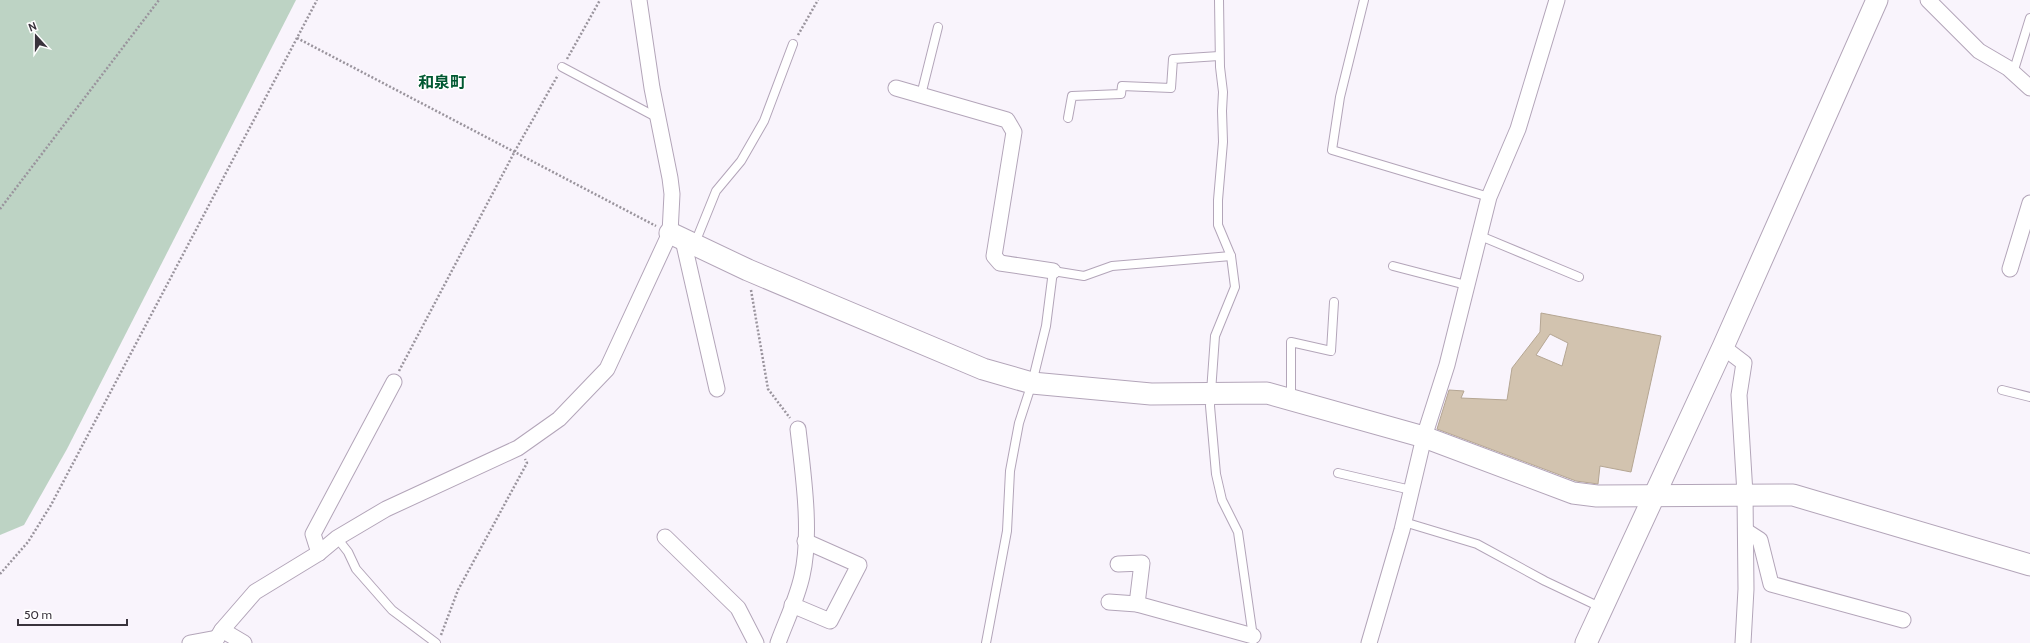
<svg xmlns="http://www.w3.org/2000/svg" width="2030" height="643" viewBox="0 0 2030 643" font-family="Cabin,'Noto Sans JP',sans-serif">
  <style>
    .green { fill: #bdd3c4 }
    .building { fill: #d2c3af; stroke: #b5a693; fill-rule: evenodd }
    .lines { fill: none; stroke-linecap: round; stroke-linejoin: round }
    .lane-casing { stroke: #b3a5b9; stroke-width: 10 }
    .street-casing { stroke: #b3a5b9; stroke-width: 17 }
    .secondary-casing { stroke: #b3a5b9; stroke-width: 23 }
    .path { stroke: #9a949d; stroke-width: 2.5; stroke-dasharray: 2 2; stroke-linecap: butt }
    .lane { stroke: #fff; stroke-width: 8 }
    .street { stroke: #fff; stroke-width: 15 }
    .secondary { stroke: #fff; stroke-width: 21 }
    .labels { text-anchor: middle; stroke-width: 3; stroke-linejoin: round; paint-order: stroke }
    .quarter-label { font-size: 16px; font-weight: bold; fill: #005831; stroke: #fff }
  </style>
  <rect width="100%" height="100%" fill="#f9f4fc"/>
  <path class="green" d="M0 0H296L67 449 24 525 0 535Z"/>
  <path class="building" d="M1541 313 1661 336 1631 472 1600 466 1598 484 1576 481 1437 429 1449 390 1464 391 1461 398 1507 400 1512 368 1540 332ZM1550 334 1568 343 1562 366 1536 355Z"/>
  <g class="lines">
    <g class="lane-casing">
      <g id="lane">
        <path d="M1219 0 1220 67 1223 92 1222 111 1223 142 1218 200V225L1231 256 1235 287 1215 336 1210 406 1216 474 1222 500 1238 532 1253 637"/>
        <path d="M1364 0 1340 97 1332 150 1489 197"/>
        <path d="M562 67 658 118"/>
        <path d="M2013 73 2030 18"/>
        <path d="M921 95 938 27"/>
        <path d="M1068 118 1072 96 1121 94 1122 86 1171 88 1173 59 1219 56"/>
        <path d="M1478 235 1579 277"/>
        <path d="M695 243 716 191 741 161 764 121 793 44"/>
        <path d="M1393 266 1466 285"/>
        <path d="M2002 390 2030 397"/>
        <path d="M1291 400V342L1331 351 1334 302"/>
        <path d="M1338 473 1411 490"/>
        <path d="M1404 522 1477 544 1545 581 1602 608"/>
        <path d="M337 538 348 552 356 569 392 610 436 643"/>
        <path d="M986 643 1007 531 1010 471 1019 423 1032 383 1046 326 1053 271 1084 276 1112 266 1231 256"/>
      </g>
    </g>
    <g class="street-casing">
      <g id="street">
        <path d="M1928 0 1979 51 2008 68 2030 88"/>
        <path d="M896 88 1007 120 1014 132 994 256 1000 263 1053 271"/>
        <path d="M683 240 717 389"/>
        <path d="M2010 269 2030 203"/>
        <path d="M1723 347 1744 363 1739 395 1745 494 1746 589 1743 643"/>
        <path d="M1746 531 1760 540 1771 584 1903 620"/>
        <path d="M665 537 738 608 756 643"/>
        <path d="M319 553 313 534 394 382"/>
        <path d="M1118 564 1142 563 1137 604"/>
        <path d="M1109 602 1137 604 1253 636"/>
        <path d="M792 605 830 621 859 565 805 541"/>
        <path d="M222 630 244 643"/>
        <path d="M190 643 217 638"/>
        <path d="M214 643 222 630 255 592 319 553 337 538 386 509 518 448 559 419 607 369 670 233 672 194 670 178 652 88 639 0"/>
        <path d="M778 643C786 621 797 599 802 576 812 533 803 473 798 429"/>
        <path d="M1369 643 1402 530 1424 437 1447 365 1489 197 1518 129 1557 0"/>
      </g>
    </g>
    <g class="secondary-casing">
      <g id="secondary">
        <path d="M670 233 748 270 983 369 1032 383 1151 394 1267 393 1424 437 1573 493 1597 496 1793 495 2030 565"/>
        <path d="M1586 643 1723 347 1877 0"/>
      </g>
    </g>
    <g class="path">
      <path d="M798 35 818 0"/>
      <path d="M297 38 656 226"/>
      <path d="M567 59 600 0"/>
      <path d="M0 209 159 0"/>
      <path d="M751 290 768 389 790 418"/>
      <path d="M399 371 515 151 558 75"/>
      <path d="M0 574 28 542 51 505 317 0"/>
      <path d="M441 635 458 590 527 463 525 459"/>
    </g>
    <use href="#lane" class="lane"/>
    <use href="#street" class="street"/>
    <use href="#secondary" class="secondary"/>
  </g>
  <g class="labels">
    <g class="quarter-label">
      <text x="442" y="88">和泉町</text>
    </g>
  </g>
  <g transform="translate(36 36) rotate(339)" stroke="#ffffff" stroke-width="3" paint-order="stroke">
  <path d="M0-3L7 15L0 10L-7 15Z" fill="#39333c"/>
  <text y="-6" font-size="11" font-weight="bold" text-anchor="middle" fill="#39333c">N</text>
  </g>
  <path d="M18 619v6h109v-6" fill="none" stroke="#39333c" stroke-width="2"/>
  <text x="24" y="619" font-size="12" fill="#39333c" stroke="#ffffff" stroke-width="3" paint-order="stroke">50 m</text>
</svg>
